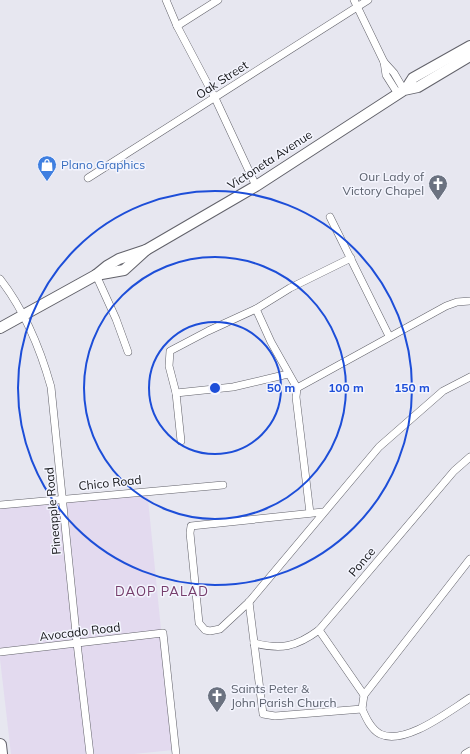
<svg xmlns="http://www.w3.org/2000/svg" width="470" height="754" viewBox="0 0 470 754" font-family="Mulish,sans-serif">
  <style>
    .commercial { fill: #e3daef }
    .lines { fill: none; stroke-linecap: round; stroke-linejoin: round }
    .minor-casing { stroke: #62626a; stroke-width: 8 }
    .secondary-casing { stroke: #62626a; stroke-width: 12 }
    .trunk-casing { stroke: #62626a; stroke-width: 14 }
    .minor { stroke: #fff; stroke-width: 7 }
    .secondary { stroke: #fff; stroke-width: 10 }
    .trunk { stroke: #fff; stroke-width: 12 }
    .ring { fill: none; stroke: #1d4ed8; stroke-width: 2 }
    .labels { text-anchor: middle; stroke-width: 3; stroke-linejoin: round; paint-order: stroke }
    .street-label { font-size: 12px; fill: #16171a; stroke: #f4f5fe }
    .shop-label { font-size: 12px; fill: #366cbe; stroke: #f4f5fe; text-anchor: start }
    .worship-label { font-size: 12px; fill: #5b616d; stroke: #f4f5fe; text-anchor: end }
    .neighbourhood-label { font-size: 13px; letter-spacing: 1px; fill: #753d6b; stroke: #f4f5fe }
    .centre { fill: #1d4ed8; stroke: #f4f5fe; stroke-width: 2 }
    .ring-label { font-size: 12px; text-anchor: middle; font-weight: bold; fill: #1d4ed8; stroke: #f4f5fe; stroke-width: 3; stroke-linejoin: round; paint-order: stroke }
  </style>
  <rect width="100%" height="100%" fill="#e7e7f0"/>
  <path class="commercial" d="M147 489 173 750 134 754H11L0 659V506Z"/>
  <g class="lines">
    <g class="minor-casing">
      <g id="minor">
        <path d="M166 0 177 26 215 98 256 186"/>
        <path d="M354 0 384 62 386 75 398 94"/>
        <path d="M177 26 218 0"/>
        <path d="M384 62 394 73 404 90"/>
        <path d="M88 178 368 0"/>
        <path d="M330 217 389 336"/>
        <path d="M96 275 116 319 128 352"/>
        <path d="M0 279C25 311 40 348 51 387L77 643 90 754"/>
        <path d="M256 309 271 342 297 388 446 306 457 302 470 301"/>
        <path d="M297 388 296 397 310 513"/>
        <path d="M176 393 233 387 288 374"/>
        <path d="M181 441 176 393 169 366 170 351 208 331 256 309 290 288 351 258"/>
        <path d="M0 505 223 485"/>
        <path d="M323 512 191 526 190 533 199 623 205 630 210 631 220 629 249 602 379 447 443 391 470 377"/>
        <path d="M249 602 263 714 275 716 362 709"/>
        <path d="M319 630 364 695"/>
        <path d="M254 643C281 650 296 647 319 630L454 471 470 457"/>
        <path d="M0 652 163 633 176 754"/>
        <path d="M362 709 364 695 470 559"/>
        <path d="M362 709C366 718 371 729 380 734 405 746 449 711 470 698"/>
        <path d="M465 754 470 751"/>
      </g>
    </g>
    <g class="secondary-casing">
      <g id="secondary">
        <path d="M406 89 413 78 470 46"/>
        <path d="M96 275 124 270 146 250"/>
        <path d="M0 328 96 275 107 266 119 259 146 250 256 186 404 90 418 87 470 56"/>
      </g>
    </g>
    <g class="trunk-casing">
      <path id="trunk" d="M0 745 1 754"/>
    </g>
    <use href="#minor" class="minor"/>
    <use href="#secondary" class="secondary"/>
    <use href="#trunk" class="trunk"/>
  </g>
  <g class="ring">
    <circle cx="215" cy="388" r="66"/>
    <circle cx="215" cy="388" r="131"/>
    <circle cx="215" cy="388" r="197"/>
  </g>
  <defs>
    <g id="shop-pin" transform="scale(1)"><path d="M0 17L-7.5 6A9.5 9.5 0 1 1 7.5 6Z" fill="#3f7fe0" stroke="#f4f5fe"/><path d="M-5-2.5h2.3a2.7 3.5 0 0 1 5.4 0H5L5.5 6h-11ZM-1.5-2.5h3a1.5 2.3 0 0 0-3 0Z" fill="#fff"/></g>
    <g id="church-pin" transform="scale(1)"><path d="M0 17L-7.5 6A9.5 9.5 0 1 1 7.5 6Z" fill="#6b7280" stroke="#f4f5fe"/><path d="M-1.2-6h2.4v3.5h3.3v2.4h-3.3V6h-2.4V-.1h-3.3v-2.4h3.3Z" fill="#fff"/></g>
  </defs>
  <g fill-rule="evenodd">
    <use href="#shop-pin" x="47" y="165"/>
    <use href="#church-pin" x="438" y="184"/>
    <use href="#church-pin" x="217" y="696"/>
  </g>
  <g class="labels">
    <g class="street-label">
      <text transform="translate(222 80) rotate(-33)" y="4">Oak Street</text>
      <text transform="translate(270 160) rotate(-33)" y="4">Victoneta Avenue</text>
      <text transform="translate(110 483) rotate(-6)" y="4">Chico Road</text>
      <text transform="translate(53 511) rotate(-95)" y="4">Pineapple Road</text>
      <text transform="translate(362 562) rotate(-50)" y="4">Ponce</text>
      <text transform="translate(80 632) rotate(-7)" y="4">Avocado Road</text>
    </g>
    <g class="shop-label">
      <text x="61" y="169">Plano Graphics</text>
    </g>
    <g class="worship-label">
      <text x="424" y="181">Our Lady of<tspan x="424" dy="14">Victory Chapel</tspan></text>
      <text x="231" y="693" text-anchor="start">Saints Peter &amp;<tspan x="231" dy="14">John Parish Church</tspan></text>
    </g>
    <g class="neighbourhood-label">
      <text x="162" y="596">DAOP PALAD</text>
    </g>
  </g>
  <circle cx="215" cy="388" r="6" class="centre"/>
  <g class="ring-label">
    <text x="281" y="392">50 m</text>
    <text x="346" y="392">100 m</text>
    <text x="412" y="392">150 m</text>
  </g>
</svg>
